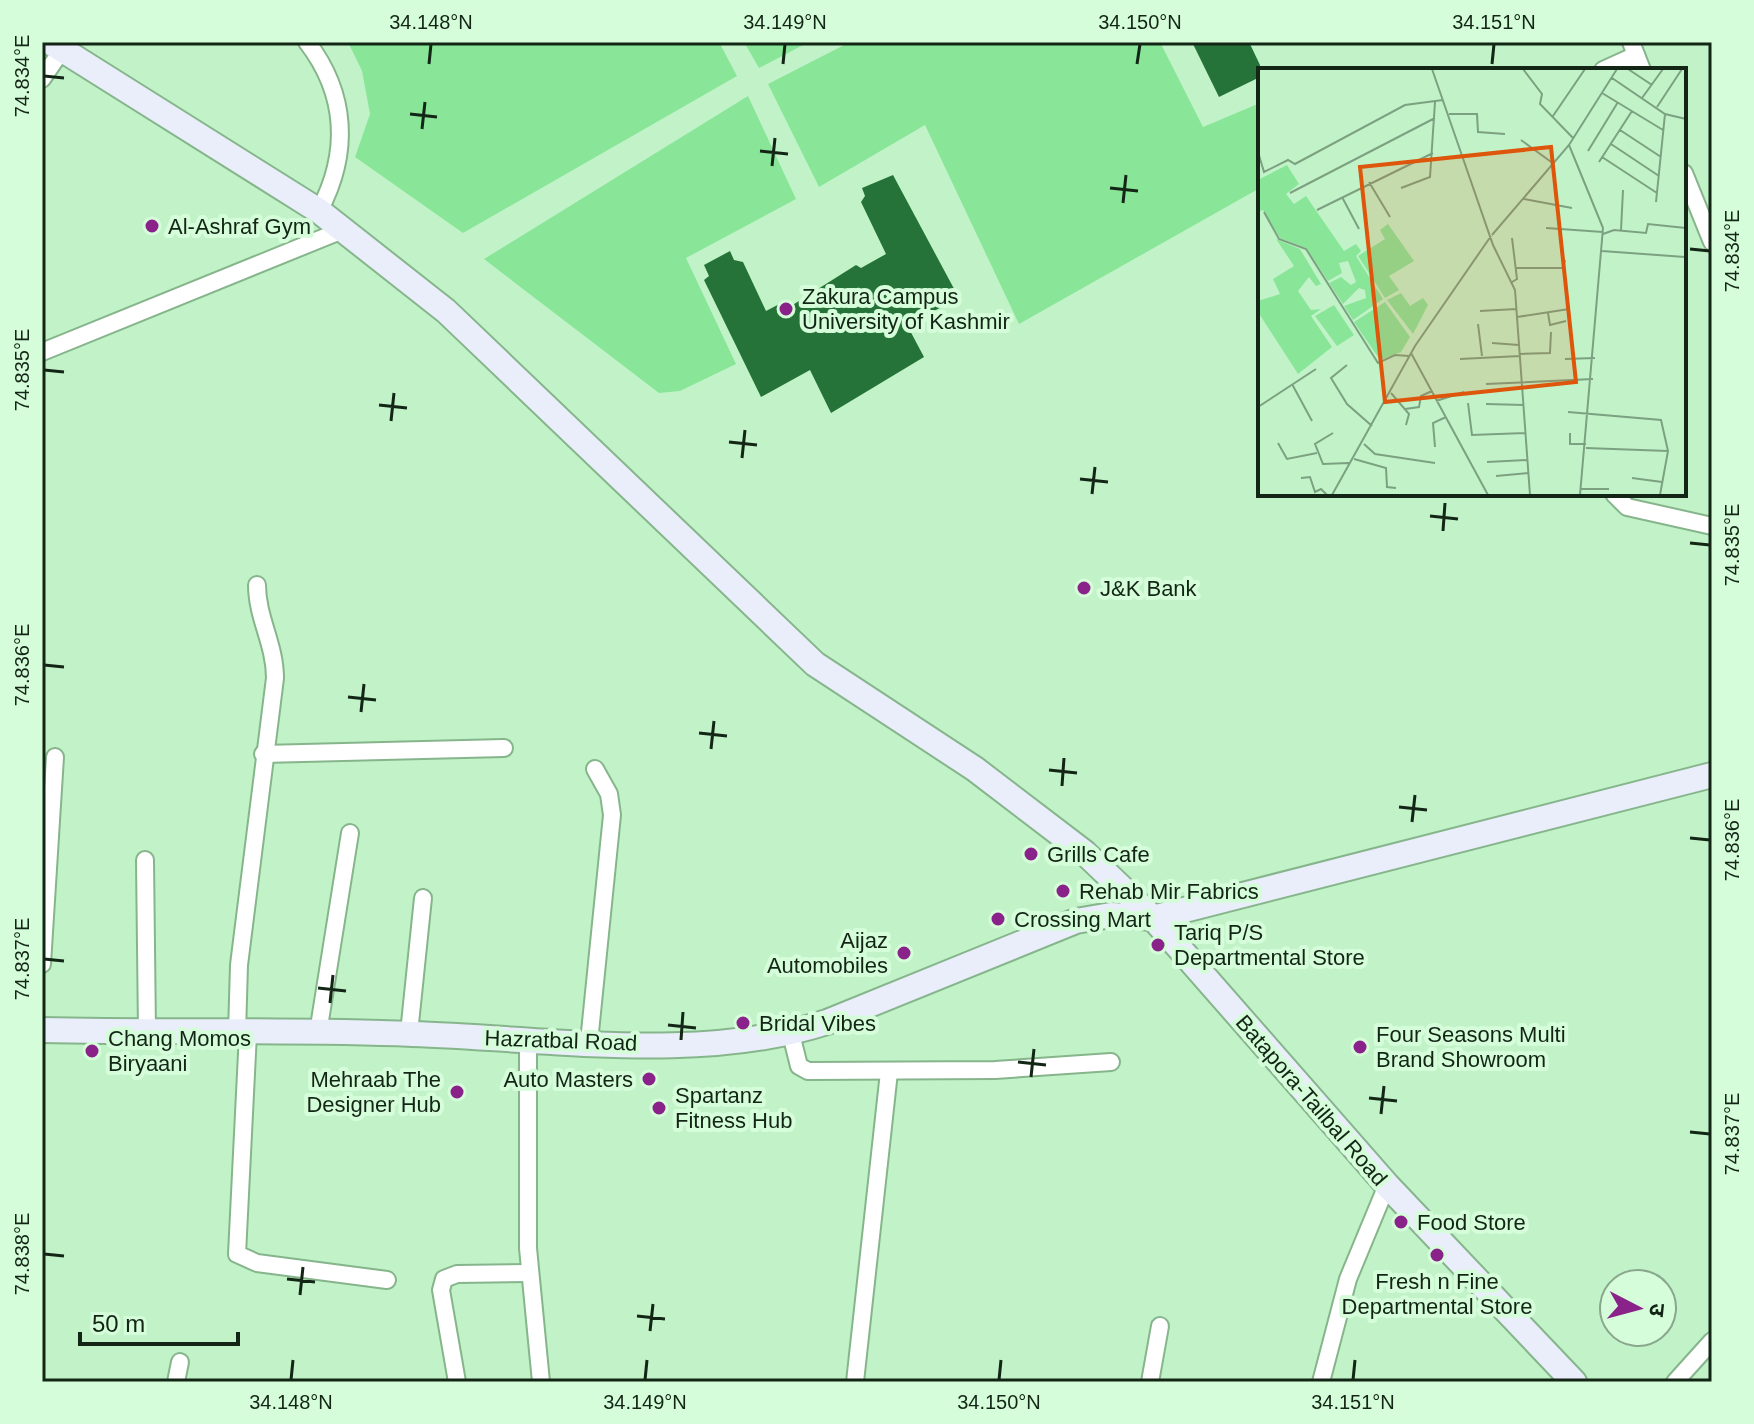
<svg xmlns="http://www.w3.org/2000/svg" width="1754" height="1424" viewBox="0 0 1754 1424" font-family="Arial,'Noto Sans Devanagari',sans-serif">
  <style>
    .green { fill: #89e699 }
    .building { fill: #257338 }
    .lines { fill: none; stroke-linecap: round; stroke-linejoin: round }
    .street-casing { stroke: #86b58c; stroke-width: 20 }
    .secondary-casing { stroke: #86b58c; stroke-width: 28 }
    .street { stroke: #fff; stroke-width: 16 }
    .secondary { stroke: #e9eefa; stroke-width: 24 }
    .ticks { fill: none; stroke: #132616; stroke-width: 3 }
    .poi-dot { fill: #892289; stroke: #d6fdda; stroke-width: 3 }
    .labels { text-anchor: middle; stroke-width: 8; stroke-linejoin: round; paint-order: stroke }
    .poi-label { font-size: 22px; fill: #132616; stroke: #d6fdda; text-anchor: start }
    .street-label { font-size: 22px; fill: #132616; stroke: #d6fdda }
    .inset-road { fill: none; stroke: #7ca181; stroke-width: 2 }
    .view { fill: #dd560c; fill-opacity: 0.15; stroke: #dd560c; stroke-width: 4 }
    .inset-edge { fill: none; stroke: #132616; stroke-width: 4 }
    .neatline { fill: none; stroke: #132616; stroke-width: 3 }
    .ticks-label { font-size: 20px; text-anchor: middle; fill: #132616 }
  </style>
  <rect width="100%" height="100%" fill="#c2f3c8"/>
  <g class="green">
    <path d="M348 42H719L737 76 463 233 355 157 370 114 362 71Z"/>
    <path d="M744 42H809L759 68Z"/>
    <path d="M850 42H1160L1203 127 1260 103V188L1019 324 925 125 819 187 768 84Z"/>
    <path d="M748 96 796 199 686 258 736 364 680 391 659 393 484 259Z"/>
  </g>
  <g class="building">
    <path d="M1192 42H1249L1260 65V77L1219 97Z"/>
    <path d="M893 175 959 298 907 325 924 357 831 413 810 370 761 397 704 280 709 276 704 265 730 251 734 260 743 262 766 311 787 300 791 306 856 265 861 268 886 254 861 202 865 196 862 188Z"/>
  </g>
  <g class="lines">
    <g class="street-casing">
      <g id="street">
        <path d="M307 42C347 94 350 153 319 211"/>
        <path d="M1631 42 1642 70"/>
        <path d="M1603 70 1636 55"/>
        <path d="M42 79 62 50"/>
        <path d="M1684 173 1712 242"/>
        <path d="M42 352 345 229"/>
        <path d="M1614 494 1627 507 1712 526"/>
        <path d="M263 754 504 748"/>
        <path d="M145 860 147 1032"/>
        <path d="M42 964 55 757"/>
        <path d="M237 1033 239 965 275 678C275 644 257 618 257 585"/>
        <path d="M248 1033 237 1254 257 1263 387 1280"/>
        <path d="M318 1033 350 833"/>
        <path d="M409 1033 423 898"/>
        <path d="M791 1034 799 1066 808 1071 995 1070 1111 1062"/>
        <path d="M528 1039V1248L541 1382"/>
        <path d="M589 1042 612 815 609 794 595 769"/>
        <path d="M176 1382 180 1362"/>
        <path d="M457 1382 441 1290 444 1279 457 1274 530 1273"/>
        <path d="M855 1382 889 1072"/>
        <path d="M1150 1382 1160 1326"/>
        <path d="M1321 1382 1348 1279 1387 1185"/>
        <path d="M1675 1382 1712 1341"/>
      </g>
    </g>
    <g class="secondary-casing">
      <g id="secondary">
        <path d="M50 42 319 211 446 311 815 664 975 769 1085 853 1153 918 1387 1185 1574 1382"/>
        <path d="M42 1030C165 1033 289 1029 412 1034 547 1038 698 1064 827 1022L1076 921 1111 915 1153 918 1712 775"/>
      </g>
    </g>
    <use href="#street" class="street"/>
    <use href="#secondary" class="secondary"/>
  </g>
  <path class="ticks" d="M429 64 431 44M783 64 785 44M1137 64 1140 44M1492 64 1494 44M44 76 64 78M410 114 437 117M422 129 425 102M760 151 788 154M772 166 775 138M1110 188 1138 191M1123 203 1126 175M1690 249 1710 251M44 370 64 372M379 405 407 408M391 421 394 393M729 442 757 445M742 458 745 430M1080 479 1108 482M1092 494 1095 467M1430 516 1458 519M1443 531 1445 503M1690 543 1710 545M44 665 64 667M348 697 376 700M361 712 364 684M699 733 727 736M711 749 714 721M1049 770 1077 773M1062 786 1064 758M1399 807 1427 810M1412 822 1415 795M1690 838 1710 840M44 959 64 961M318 988 346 991M330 1003 333 975M668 1025 696 1028M681 1040 683 1012M1018 1062 1046 1065M1031 1077 1034 1049M1369 1098 1397 1101M1381 1114 1384 1086M1690 1132 1710 1134M44 1254 64 1256M287 1279 315 1282M300 1295 303 1267M637 1316 665 1319M650 1331 653 1304M291 1380 293 1360M645 1380 647 1360M999 1380 1001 1360M1353 1380 1355 1360"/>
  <g class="poi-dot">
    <circle cx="152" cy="226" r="8"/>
    <circle cx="786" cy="309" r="8"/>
    <circle cx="1084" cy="588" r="8"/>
    <circle cx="1031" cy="854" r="8"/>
    <circle cx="1063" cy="891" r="8"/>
    <circle cx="998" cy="919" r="8"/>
    <circle cx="1158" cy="945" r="8"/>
    <circle cx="904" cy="953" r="8"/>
    <circle cx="743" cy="1023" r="8"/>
    <circle cx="1360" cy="1047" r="8"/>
    <circle cx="92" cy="1051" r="8"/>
    <circle cx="649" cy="1079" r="8"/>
    <circle cx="457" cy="1092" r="8"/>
    <circle cx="659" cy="1108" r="8"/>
    <circle cx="1401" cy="1222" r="8"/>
    <circle cx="1437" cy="1255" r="8"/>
  </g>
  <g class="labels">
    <g class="poi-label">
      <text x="168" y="234">Al-Ashraf Gym</text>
      <text x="802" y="304">Zakura Campus<tspan x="802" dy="25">University of Kashmir</tspan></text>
      <text x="1100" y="596">J&amp;K Bank</text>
      <text x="1047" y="862">Grills Cafe</text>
      <text x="1079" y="899">Rehab Mir Fabrics</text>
      <text x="1014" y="927">Crossing Mart</text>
      <text x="1174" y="940">Tariq P/S<tspan x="1174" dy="25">Departmental Store</tspan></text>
      <text x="888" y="948" text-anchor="end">Aijaz<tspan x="888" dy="25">Automobiles</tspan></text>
      <text x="759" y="1031">Bridal Vibes</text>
      <text x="1376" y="1042">Four Seasons Multi<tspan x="1376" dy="25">Brand Showroom</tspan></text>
      <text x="108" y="1046">Chang Momos<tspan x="108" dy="25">Biryaani</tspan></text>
      <text x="441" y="1087" text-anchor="end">Mehraab The<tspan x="441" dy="25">Designer Hub</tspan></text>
      <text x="633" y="1087" text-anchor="end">Auto Masters</text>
      <text x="675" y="1103">Spartanz<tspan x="675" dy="25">Fitness Hub</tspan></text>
      <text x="1417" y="1230">Food Store</text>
      <text x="1437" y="1289" text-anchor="middle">Fresh n Fine<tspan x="1437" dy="25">Departmental Store</tspan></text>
    </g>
    <g class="street-label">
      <text transform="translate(561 1040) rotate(2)" y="8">Hazratbal Road</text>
      <text transform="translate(1312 1100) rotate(49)" y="8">Batapora-Tailbal Road</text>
    </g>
  </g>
  <g transform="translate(1258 68)">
    <rect width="428" height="428" fill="#c2f3c8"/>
    <path d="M29 97 41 116 28 126 36 136 48 128 86 183 98 176 103 183 98 188 125 231 95 252 86 238 108 230 107 222 101 220 85 236 71 215 83 209 93 217 98 214 90 193 81 195 84 205 70 213 48 180 22 170 5 142 0 144V112ZM130 156 156 193 131 208 141 222 127 230 100 188 127 171 122 162ZM18 171 42 181 63 216 58 218 51 209 40 223 53 242 63 241 53 248 74 279 40 306 0 244V233L22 226 15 211 36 198ZM143 225 152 238 165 230 170 237 155 266 129 232ZM127 234 152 269 143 284 122 292 96 254ZM76 237 96 267 79 278 57 248Z" fill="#89e699"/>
    <path class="inset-road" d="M174 1 235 177 257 222 272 427M265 1 284 26 282 36 316 71M370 1 394 17M354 10 407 46 428 51M344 25 405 62M384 30 405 1M399 39 424 1M191 46H219L220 64 247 66M295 48 327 1M362 62 403 89M263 72 296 96M353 76 401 108M311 77 345 160 322 427M330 83 360 34M0 84 6 104 30 92 37 96 147 37 185 32M344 89 399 125M341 94 374 43M111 114 132 149M143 120 172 109 177 34M32 125 177 50M84 129 101 161M266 131 314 140M398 134 407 46M59 142 175 85M6 144 21 171 48 181 120 295 137 287 151 288M288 160 345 164M363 162 365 122M345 166 356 162 388 165 390 156 428 160M234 167 311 77 359 1M254 170 259 211 254 214M344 183 427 189M258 200H305L307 192M222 243 258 241M290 245 292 257 308 253M259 249 311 241M220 256 224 288M234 275 261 277M153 285 230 427M262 286 292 285 293 264M202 291 262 288M307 291 337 290M89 297 73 310 89 336 114 358M34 316 54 353M228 316 335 311M133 325 151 346 148 357M178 333 206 324M210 335 214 367 267 365M228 336 266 337M0 339 58 301M147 341 161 339 163 328 174 323M310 344 403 352 410 383 402 427M75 365 57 376 65 396 91 395M312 365V376H328M20 375 29 391 59 385M106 376 117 386 177 395M177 379 175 355 188 349M328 380 410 383M96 391 128 400 129 419 138 420M229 394 269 392M238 408 270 405M43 410 52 409 57 424 63 421 69 427M374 410 404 414M323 421H351M74 427 157 278 233 168"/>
    <path class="view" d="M293 79 318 314 127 334 102 99Z"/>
    <rect width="428" height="428" class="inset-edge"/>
  </g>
  <rect width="1754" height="1424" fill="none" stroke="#d6fdda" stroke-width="88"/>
  <g transform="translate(1638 1308) rotate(96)"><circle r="38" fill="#d6fdda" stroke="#88a78c" stroke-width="2"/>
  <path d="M0-6L14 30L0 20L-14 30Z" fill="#892289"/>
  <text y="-12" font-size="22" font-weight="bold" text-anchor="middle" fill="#132616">उ</text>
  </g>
  <path d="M80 1332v12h158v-12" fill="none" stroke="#132616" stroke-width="4"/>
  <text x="92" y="1332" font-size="24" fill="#132616" stroke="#d6fdda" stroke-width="6" paint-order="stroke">50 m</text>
  <rect x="44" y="44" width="1666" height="1336" class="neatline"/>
  <g class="ticks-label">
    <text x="431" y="29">34.148°N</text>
    <text x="785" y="29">34.149°N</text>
    <text x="1140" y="29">34.150°N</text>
    <text x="1494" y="29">34.151°N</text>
    <text transform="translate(22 76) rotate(-90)" y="7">74.834°E</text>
    <text transform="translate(1732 251) rotate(-90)" y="7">74.834°E</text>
    <text transform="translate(22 370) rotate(-90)" y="7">74.835°E</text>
    <text transform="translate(1732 545) rotate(-90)" y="7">74.835°E</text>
    <text transform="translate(22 665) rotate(-90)" y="7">74.836°E</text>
    <text transform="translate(1732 840) rotate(-90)" y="7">74.836°E</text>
    <text transform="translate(22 959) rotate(-90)" y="7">74.837°E</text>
    <text transform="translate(1732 1134) rotate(-90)" y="7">74.837°E</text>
    <text transform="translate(22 1254) rotate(-90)" y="7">74.838°E</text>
    <text x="291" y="1409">34.148°N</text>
    <text x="645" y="1409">34.149°N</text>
    <text x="999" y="1409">34.150°N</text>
    <text x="1353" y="1409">34.151°N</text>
  </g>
</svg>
